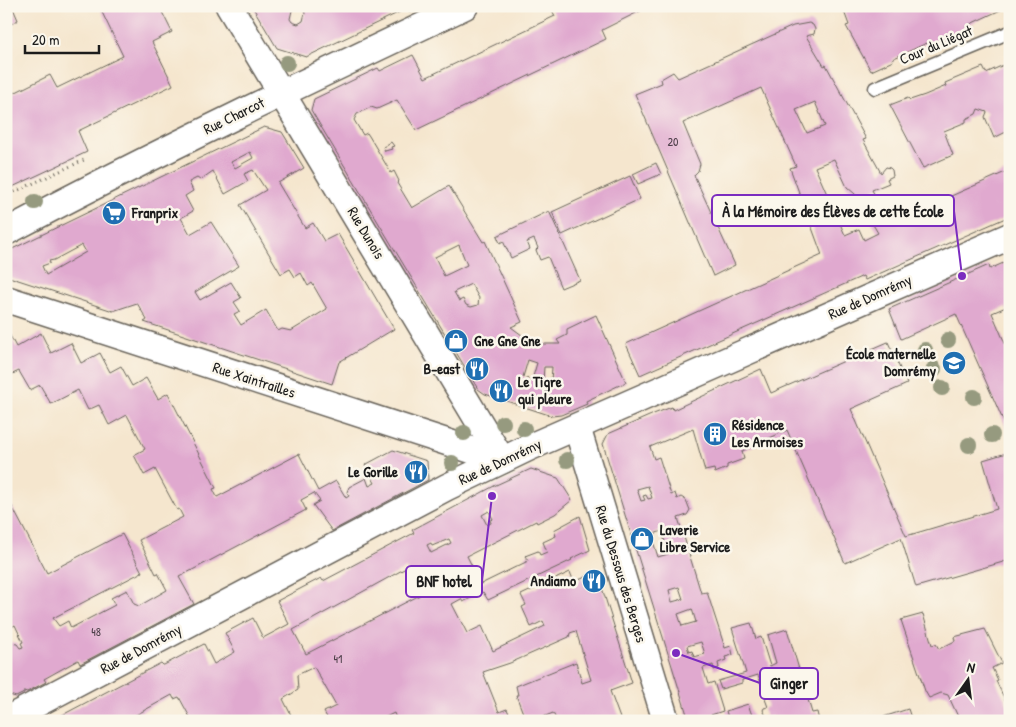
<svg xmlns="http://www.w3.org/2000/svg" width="1016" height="727" viewBox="0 0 1016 727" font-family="'Patrick Hand',sans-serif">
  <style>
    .building { fill: #e0a9cf; fill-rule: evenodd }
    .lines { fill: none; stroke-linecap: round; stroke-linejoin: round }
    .service-casing { stroke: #68635a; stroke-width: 15 }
    .minor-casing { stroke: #68635a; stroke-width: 29 }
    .path { stroke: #68635a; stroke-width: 3; stroke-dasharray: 1 4; stroke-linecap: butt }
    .service { stroke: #fff; stroke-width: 12 }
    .minor { stroke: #fff; stroke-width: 26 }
    .tree { fill: #969a7f }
    .labels { text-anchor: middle; stroke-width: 5; stroke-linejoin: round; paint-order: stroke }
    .number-label { font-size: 12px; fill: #4d3f49 }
    .street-label { font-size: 15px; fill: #1c1c1c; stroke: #fbf7ec }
    .poi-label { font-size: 15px; font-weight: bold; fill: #1c1c1c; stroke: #fbf7ec; text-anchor: start }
    .leader { fill: none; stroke: #7b2cbf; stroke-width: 2 }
    .callout-dot { fill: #7b2cbf; stroke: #fbf7ec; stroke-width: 2 }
    .callout { fill: #fbf7ec; stroke: #7b2cbf; stroke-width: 2 }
    .callout-label { font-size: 16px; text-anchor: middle; font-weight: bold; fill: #1c1c1c }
  </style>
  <rect width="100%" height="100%" fill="#fbf7ec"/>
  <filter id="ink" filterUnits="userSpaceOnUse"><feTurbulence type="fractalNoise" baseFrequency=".02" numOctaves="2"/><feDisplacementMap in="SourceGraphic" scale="10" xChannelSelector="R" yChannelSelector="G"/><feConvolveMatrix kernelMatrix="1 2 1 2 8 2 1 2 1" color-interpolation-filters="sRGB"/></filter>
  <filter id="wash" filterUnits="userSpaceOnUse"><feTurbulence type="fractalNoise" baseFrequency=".0096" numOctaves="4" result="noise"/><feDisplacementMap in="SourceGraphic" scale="20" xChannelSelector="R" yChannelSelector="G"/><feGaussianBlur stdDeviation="1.12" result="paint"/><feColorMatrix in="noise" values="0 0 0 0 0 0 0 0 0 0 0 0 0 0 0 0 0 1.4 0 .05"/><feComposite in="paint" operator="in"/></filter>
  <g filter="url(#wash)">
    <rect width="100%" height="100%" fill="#f5e6ce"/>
    <g id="blocks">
      <g class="building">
        <path d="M6 6H12L18 20 6 27Z"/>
        <path d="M99 6H159L172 32 152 42 173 85 78 131 87 152 6 190V97L50 75 57 88 123 56Z"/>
        <path d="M252 6H293L290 19 292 22 298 24 303 21 305 13 303 8 307 6H422L410 12 408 8 306 57 277 48Z"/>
        <path d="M550 6H650L602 30 606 39 416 130 397 100 377 109 371 107 357 114 354 120 363 135 367 133 369 136 391 173 394 171 399 181 397 183 412 208 449 186 483 242 485 241 522 322 511 327 534 344H560L557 340 567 335V329L596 315 626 382 586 401 587 404 561 415 552 416 485 394 478 389 311 110 314 99 378 68 380 71 413 55 425 78 555 16ZM459 245 467 265 444 276 435 257ZM471 284 479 298 478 305 471 307 466 305 463 299 459 301 454 292ZM528 360 537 363 532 380 523 377ZM544 367H552L551 382 543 381Z"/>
        <path d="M842 6H889L890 11 901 6H910L912 9 918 6H1009L966 26 967 30 929 46 927 43 892 59 893 61 871 71 846 26 849 25Z"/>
        <path d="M809 23 813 25 815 29 814 34 806 36 824 66 826 65 866 139 863 140 881 173 886 167 890 168 892 170 893 176 887 179 889 183 872 190 890 223 1010 170V216L865 280 863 276 640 375 626 344 822 255 790 168 796 166 761 88 683 123 700 164 698 171 694 175 735 265 713 276 635 94 662 83 661 79 673 72 678 78 793 26ZM815 102 825 126 807 133 796 110ZM834 159 847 187 855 194 878 233 864 240 859 229 845 235 815 167Z"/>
        <path d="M1010 62V130L994 138 985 117 987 112 978 109 976 114 966 119V122L944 131 953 155 923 168 890 105 908 98 910 100 925 95 946 86 945 83 983 67 986 73Z"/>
        <path d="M264 127 282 132 304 168 278 183 305 228 313 223 324 241 338 234 394 329 339 362 332 384 144 322 147 320 137 303 113 311 6 276V252ZM250 152 253 158 235 168 231 162ZM253 170 266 190 240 205 281 274 290 269 295 277 301 273 308 286 312 283 327 309 291 331 282 329 278 331 266 310 241 325 234 314 240 311 234 302 241 298 231 282 200 300 195 292 239 266 211 222 190 234 181 218 193 211 185 196 193 191 189 182 197 178 200 180 213 171 225 194 248 181 244 174ZM82 245 86 252 46 275 42 266 50 263 49 261 54 260Z"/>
        <path d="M391 142 394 146 391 147 392 149 385 151 383 147Z"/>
        <path d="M656 163 661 174 638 184 633 174Z"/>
        <path d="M630 176 640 199 562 235 552 212Z"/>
        <path d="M549 211 580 280 561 288 548 257 540 260 536 250 538 248 534 239 527 242 530 249 511 258 503 241 500 243 497 236Z"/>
        <path d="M1010 260V314L1006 307 992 313 1010 355V436L956 314 901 339 889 309 989 265 990 269Z"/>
        <path d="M6 328 16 347 41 333 51 353 71 343 81 363 100 353 110 372 121 366 132 386 146 378 158 399 168 393 216 488 213 489 217 497 299 454 318 491 336 481 346 498 349 496 347 492 349 487 366 478 369 486 375 483 365 465 393 450 427 461 428 480 332 531 313 505 320 501 314 493 301 500 306 510 179 577 194 604 80 664 78 660 44 679 46 682 27 692 24 691V693L16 697 6 694V634L11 643 17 644 20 648 23 647 21 643 23 642 15 625 6 630V495L47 573 122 534 142 572 53 618 59 626 68 621 71 628 115 605 111 598 127 590 134 604 139 606 167 590 158 573 156 574 139 540 183 517 179 509 177 510 155 469 144 475 134 455 145 449 127 415 109 425 99 405 88 410 78 390 51 404 40 385 30 390 19 371 6 377Z"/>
        <path d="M888 342 907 384 851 409 906 536 997 509 983 460 1010 452V560L916 587 901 538 845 563 787 430 742 451 744 459 727 465V468L715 473 714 469 705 471 693 429 650 447 654 459 659 457 671 495 675 493 677 499 681 497 686 500 690 510 687 515 678 518 684 537 701 593 707 592 725 648 731 646 733 655 725 657 726 660 718 663 719 668 714 670 713 665 703 668 708 684 714 682 723 711 711 715 713 721H689L603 444 608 434 656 413 672 407 673 410 761 369 771 393ZM648 486 652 498 648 499 646 495 643 496 645 500 641 501 637 489ZM662 531 668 554 658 557 651 535ZM679 587 683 599 672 602 669 590ZM692 609 696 622 682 626 678 614ZM701 642 705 654 694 657 692 651 689 652 687 646Z"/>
        <path d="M531 469 558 478 572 500 555 514 537 523 536 521 467 556 481 584 528 561 525 556 538 551 540 555 547 552 543 542 556 536 554 530 580 516 590 550 571 559 572 560 488 600 483 592 463 602 461 599 452 604 467 633 482 626 493 651 545 626 543 621 531 627 522 607 526 605 521 595 570 572 574 582 597 572 632 683 610 691 621 721H557L553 713 533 721H526L516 695H518L516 686 576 662 582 683 591 680 576 631 570 633 569 637 510 663 483 672 499 712 507 709 512 721H397L394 713 378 721H329L324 712 336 706 314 667 297 675 298 690 283 699 294 721H192L179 697 174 699 172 695 125 721H51L161 663 163 665H164L204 644 214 664 235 652 225 633 253 618 263 638 289 624 277 601 321 578 323 581 325 580 414 533 412 530 427 522 496 485ZM489 511 493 519 490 520 491 523 487 525 482 515ZM449 539 451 543 431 553 427 545 431 543 432 546ZM406 568 420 595 306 654 293 630Z"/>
        <path d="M923 614 932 645 936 644 939 649 955 641 954 637 985 629 1002 663 992 668 998 680 996 681 1010 710V721H960L948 695 941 693 929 698 925 691 901 620Z"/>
        <path d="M751 623 756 639 761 637 770 666 776 663 768 635 787 629 812 713 817 712 819 721H785L784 719 772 721 771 716 767 718 763 710 764 708 768 707 765 699 766 698 758 675 742 680V683L721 689 718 681 746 673 732 628Z"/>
        <path d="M748 704 754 721H729L726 711Z"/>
        <path d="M908 709 912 721H874V720Z"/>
      </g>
    </g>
  </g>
  <g filter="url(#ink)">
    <use href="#blocks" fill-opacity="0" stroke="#68635a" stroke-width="1"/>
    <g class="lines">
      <g class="service-casing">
        <path id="service" d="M875 88 1010 32"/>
      </g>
      <g class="minor-casing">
        <g id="minor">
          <path d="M229 6 502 460"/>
          <path d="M6 232C157 152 311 79 465 6"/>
          <path d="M6 299 502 460"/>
          <path d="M577 427 666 721"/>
          <path d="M6 720 447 487 530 447 1010 236"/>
        </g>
      </g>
      <path class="path" d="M10 194 84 160 86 162"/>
      <use href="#service" class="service"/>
      <use href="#minor" class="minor"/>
    </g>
    <g class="tree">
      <circle cx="287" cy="63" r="8"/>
      <circle cx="35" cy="202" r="8"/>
      <circle cx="948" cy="340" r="8"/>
      <circle cx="925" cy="350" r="8"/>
      <circle cx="957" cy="360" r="8"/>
      <circle cx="934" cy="369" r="8"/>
      <circle cx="942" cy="388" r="8"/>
      <circle cx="974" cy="397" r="8"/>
      <circle cx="503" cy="423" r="8"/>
      <circle cx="524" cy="429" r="8"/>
      <circle cx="464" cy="433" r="8"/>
      <circle cx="992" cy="435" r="8"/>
      <circle cx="969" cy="445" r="8"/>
      <circle cx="567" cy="460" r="8"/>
      <circle cx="452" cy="463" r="8"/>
    </g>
  </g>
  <defs>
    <g id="supermarket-disc" transform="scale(1.25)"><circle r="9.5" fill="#1f6fb2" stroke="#fbf7ec"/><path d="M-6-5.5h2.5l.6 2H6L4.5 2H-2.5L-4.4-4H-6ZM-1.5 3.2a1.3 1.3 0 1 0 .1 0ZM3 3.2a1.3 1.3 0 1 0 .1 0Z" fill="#fff"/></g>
    <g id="shop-disc" transform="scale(1.25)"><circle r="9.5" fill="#1f6fb2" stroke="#fbf7ec"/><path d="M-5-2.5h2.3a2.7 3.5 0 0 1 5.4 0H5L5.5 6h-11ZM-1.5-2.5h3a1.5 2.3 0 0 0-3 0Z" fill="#fff"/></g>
    <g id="school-disc" transform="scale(1.25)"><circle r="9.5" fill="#1f6fb2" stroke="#fbf7ec"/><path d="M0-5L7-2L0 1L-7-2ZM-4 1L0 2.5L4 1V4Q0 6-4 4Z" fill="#fff"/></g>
    <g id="restaurant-disc" transform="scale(1.25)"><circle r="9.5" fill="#1f6fb2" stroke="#fbf7ec"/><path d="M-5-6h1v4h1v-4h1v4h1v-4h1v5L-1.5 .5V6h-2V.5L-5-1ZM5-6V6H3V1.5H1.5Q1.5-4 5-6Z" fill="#fff"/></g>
    <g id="building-disc" transform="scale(1.25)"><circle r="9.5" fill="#1f6fb2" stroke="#fbf7ec"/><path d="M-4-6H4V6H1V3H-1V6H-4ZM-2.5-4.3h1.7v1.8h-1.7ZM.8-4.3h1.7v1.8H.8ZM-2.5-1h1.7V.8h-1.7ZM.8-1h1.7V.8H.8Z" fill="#fff"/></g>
  </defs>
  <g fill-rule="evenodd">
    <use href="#supermarket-disc" x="114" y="213"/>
    <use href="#shop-disc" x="456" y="341"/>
    <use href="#school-disc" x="954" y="363"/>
    <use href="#restaurant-disc" x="477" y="369"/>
    <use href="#restaurant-disc" x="501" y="391"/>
    <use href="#building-disc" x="715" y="434"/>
    <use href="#restaurant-disc" x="416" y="472"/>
    <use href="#shop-disc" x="642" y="539"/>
    <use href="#restaurant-disc" x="594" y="581"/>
  </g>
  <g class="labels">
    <g class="number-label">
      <text x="673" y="146">20</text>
      <text x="96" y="636">48</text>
      <text x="338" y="663">41</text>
    </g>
    <g class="street-label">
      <text transform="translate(936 45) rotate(-23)" y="5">Cour du Liégat</text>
      <text transform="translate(234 116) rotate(-26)" y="5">Rue Charcot</text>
      <text transform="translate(366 233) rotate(59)" y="5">Rue Dunois</text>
      <text transform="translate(870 297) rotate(-24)" y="5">Rue de Domrémy</text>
      <text transform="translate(254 380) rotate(18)" y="5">Rue Xaintrailles</text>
      <text transform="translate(500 462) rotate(-25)" y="5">Rue de Domrémy</text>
      <text transform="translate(621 574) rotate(73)" y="5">Rue du Dessous des Berges</text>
      <text transform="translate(141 649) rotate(-28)" y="5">Rue de Domrémy</text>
    </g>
    <g class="poi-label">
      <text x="132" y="218">Franprix</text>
      <text x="474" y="346">Gne Gne Gne</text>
      <text x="936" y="359" text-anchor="end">École maternelle<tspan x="936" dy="17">Domrémy</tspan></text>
      <text x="460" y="374" text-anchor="end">B-east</text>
      <text x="518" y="387">Le Tigre<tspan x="518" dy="17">qui pleure</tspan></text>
      <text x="732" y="430">Résidence<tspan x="732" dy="17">Les Armoises</tspan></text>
      <text x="398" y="477" text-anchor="end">Le Gorille</text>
      <text x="660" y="535">Laverie<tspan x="660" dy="17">Libre Service</tspan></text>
      <text x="576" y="586" text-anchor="end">Andiamo</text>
    </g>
  </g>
  <path class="leader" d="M962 276L954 211M492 496L482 581M676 653L760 683"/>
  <g class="callout-dot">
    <circle cx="962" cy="276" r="5"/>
    <circle cx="492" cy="496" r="5"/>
    <circle cx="676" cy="653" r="5"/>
  </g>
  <g class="callout">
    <rect x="712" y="195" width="242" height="31" rx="5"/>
    <rect x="406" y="566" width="76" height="31" rx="5"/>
    <rect x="760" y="668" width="58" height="31" rx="5"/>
  </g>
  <g class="callout-label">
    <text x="833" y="217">À la Mémoire des Élèves de cette École</text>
    <text x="444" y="587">BNF hotel</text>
    <text x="789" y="689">Ginger</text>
  </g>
  <rect width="1016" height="727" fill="none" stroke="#fbf7ec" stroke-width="25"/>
  <g transform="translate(968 680) rotate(14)" stroke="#fbf7ec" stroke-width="4" paint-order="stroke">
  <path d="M0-4L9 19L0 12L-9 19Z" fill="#1c1c1c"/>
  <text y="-8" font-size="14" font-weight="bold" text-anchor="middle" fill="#1c1c1c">N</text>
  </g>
  <path d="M25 45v8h74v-8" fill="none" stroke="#1c1c1c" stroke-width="2.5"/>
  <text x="32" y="45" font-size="15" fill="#1c1c1c" stroke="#fbf7ec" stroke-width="4" paint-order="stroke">20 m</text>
</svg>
